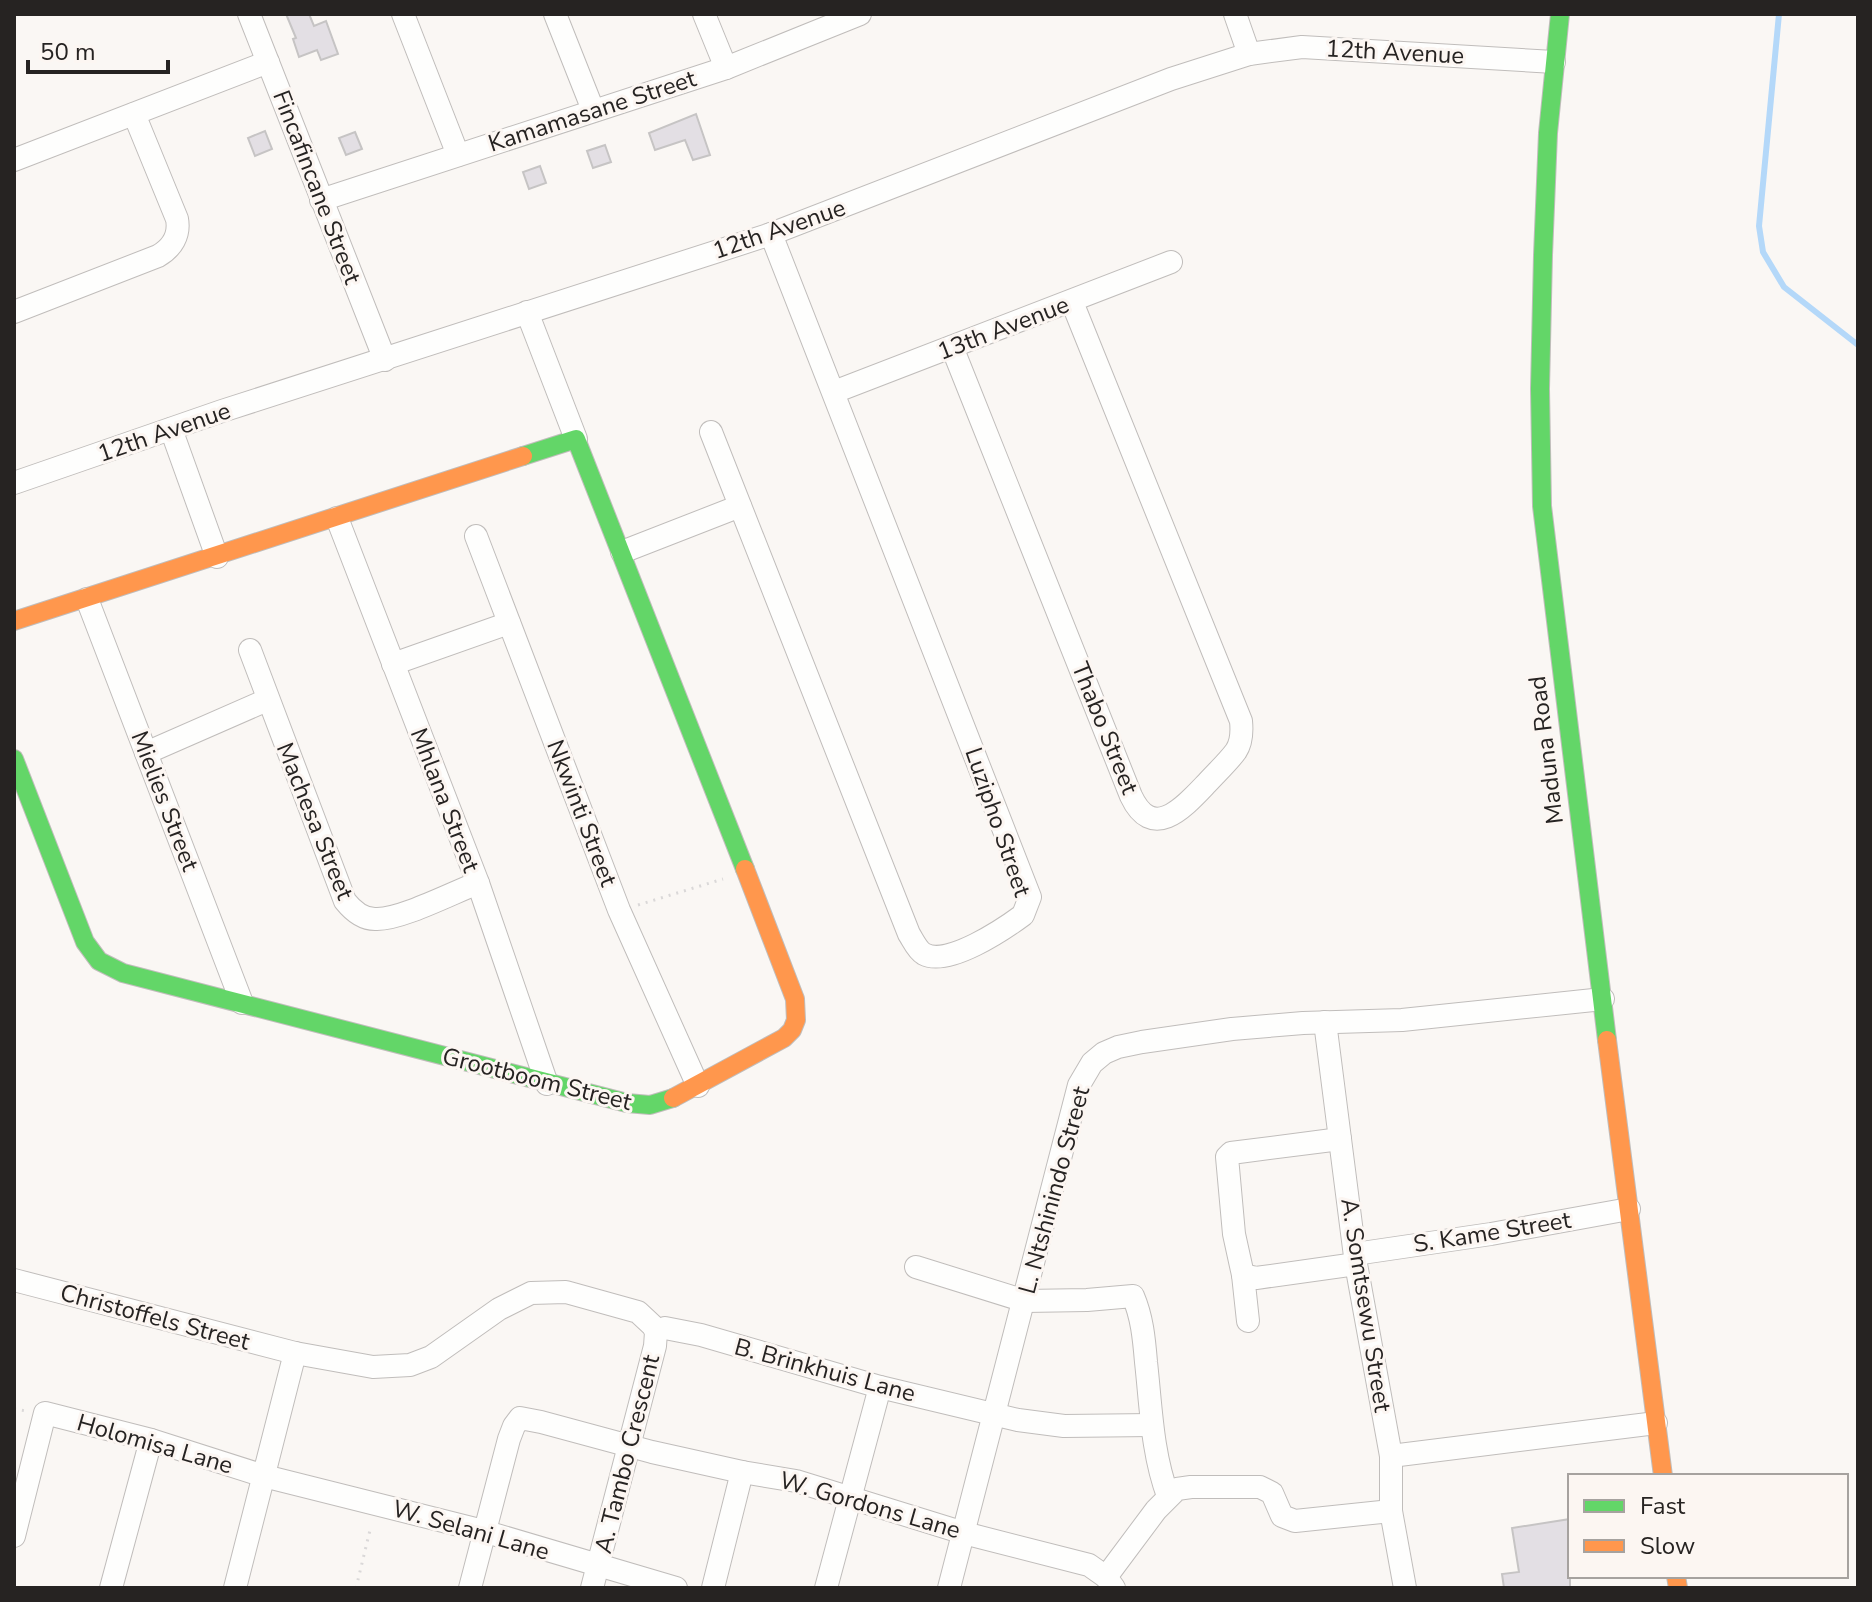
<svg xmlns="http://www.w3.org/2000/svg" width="1872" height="1602" viewBox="0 0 1872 1602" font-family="'Nunito Sans',sans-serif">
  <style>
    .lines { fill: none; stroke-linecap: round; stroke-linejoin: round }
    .stream { stroke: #b4d8f9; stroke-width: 6 }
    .building { fill: #e3dfe4; stroke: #c6c4c4; stroke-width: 2 }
    .street-casing { stroke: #c0bdbb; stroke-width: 24 }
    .fast-casing { stroke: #c0bdbb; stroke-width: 20 }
    .slow-casing { stroke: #c0bdbb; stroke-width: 20 }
    .path { stroke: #dad8d8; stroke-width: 3; stroke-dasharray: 2 6; stroke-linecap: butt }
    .street { stroke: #fefefd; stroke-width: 22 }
    .fast { stroke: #63d668; stroke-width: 18 }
    .slow { stroke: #ff974d; stroke-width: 18 }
    .labels { text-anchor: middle; stroke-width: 6; stroke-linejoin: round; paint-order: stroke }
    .street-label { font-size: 24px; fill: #262322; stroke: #fcf6f2 }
  </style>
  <rect width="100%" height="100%" fill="#faf7f4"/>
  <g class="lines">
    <path class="stream" d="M1779 14 1759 226 1763 252 1784 287 1858 345"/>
  </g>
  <g class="building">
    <path d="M286 14H309L314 26 326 21 338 54 321 60 317 50 299 57 293 39 296 38Z"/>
    <path d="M696 114 710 155 693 160 685 140 655 150 649 133Z"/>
    <path d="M265 131 272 149 255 156 248 138Z"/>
    <path d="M355 132 362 149 346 155 339 138Z"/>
    <path d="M605 145 611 162 593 168 587 151Z"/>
    <path d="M540 166 546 183 529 189 523 172Z"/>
    <path d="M1570 1519V1588H1504L1502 1574 1519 1572 1512 1528Z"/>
  </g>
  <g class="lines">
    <g class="street-casing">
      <g id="street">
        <path d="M249 14 385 360"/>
        <path d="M403 14 458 155"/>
        <path d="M555 14 593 110"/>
        <path d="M704 14 726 68"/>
        <path d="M1235 14 1249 54"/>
        <path d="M14 160 268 62"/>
        <path d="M321 200 726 68 860 14"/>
        <path d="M14 312 158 256C172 248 180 235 177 219L134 114"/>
        <path d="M527 312 576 439"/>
        <path d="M952 347 1131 796C1153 843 1185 806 1207 783 1216 773 1228 762 1236 751 1242 742 1242 731 1241 721L1072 302"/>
        <path d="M834 392 1171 262"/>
        <path d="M171 429 217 557"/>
        <path d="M711 432 909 934C913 940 917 950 924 954 948 967 1004 929 1023 915L1030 897 771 234"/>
        <path d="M14 483 222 411 771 234 1171 79 1249 54 1302 47 1554 62"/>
        <path d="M337 518 478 883 547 1084"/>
        <path d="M476 536 619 910 698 1086"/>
        <path d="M622 552 740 506"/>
        <path d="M87 599 242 1003"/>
        <path d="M250 650 345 901C353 911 363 920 377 919 402 919 452 893 478 883"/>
        <path d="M393 664 509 623"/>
        <path d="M146 753 267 700"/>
        <path d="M1325 1022 1356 1264 1391 1456V1511L1405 1588"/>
        <path d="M1355 1254 1491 1234 1629 1209"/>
        <path d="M916 1267 1025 1301 1087 1300 1133 1296C1142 1317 1144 1338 1146 1362 1151 1407 1152 1453 1168 1496"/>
        <path d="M1243 1275 1256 1278 1356 1264"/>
        <path d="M14 1280 295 1353 373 1367 410 1365 431 1357 499 1309 531 1293 566 1292 638 1312 653 1326 656 1332 655 1346 592 1588"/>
        <path d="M1248 1321 1243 1275 1234 1234 1227 1157 1231 1153 1340 1139"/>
        <path d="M656 1332 665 1328 701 1335 880 1387 1018 1420 1064 1426 1152 1425"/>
        <path d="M1391 1456 1656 1423"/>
        <path d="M14 1536 45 1413 151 1440 264 1476 483 1531 676 1588"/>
        <path d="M1106 1577 1156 1510 1177 1489 1191 1487H1260L1272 1493 1282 1516 1295 1521 1391 1511"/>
        <path d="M111 1588 151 1440"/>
        <path d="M235 1588 295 1353"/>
        <path d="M470 1588 509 1439 514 1426 520 1418 541 1422 652 1452 742 1472 796 1481 964 1533 1089 1565 1106 1577 1114 1588"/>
        <path d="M713 1588 742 1472"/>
        <path d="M826 1588 880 1387"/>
        <path d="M949 1588 1079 1085 1092 1063 1104 1053 1118 1047 1142 1042 1232 1029 1303 1023 1402 1020 1603 999"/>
      </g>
    </g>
    <g class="fast-casing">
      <g id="fast">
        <path d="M1560 14 1548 133 1543 255 1540 389 1542 506 1607 1040"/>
        <path d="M523 456 576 439 745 869"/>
        <path d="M14 759 85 942 99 961 123 973 627 1103 650 1105 673 1098"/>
      </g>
    </g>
    <g class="slow-casing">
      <g id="slow">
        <path d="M14 621 523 456"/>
        <path d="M1607 1040 1663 1476"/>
        <path d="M673 1098 784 1038 792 1030 796 1020 795 999 745 869"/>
        <path d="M1676 1576 1678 1588"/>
      </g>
    </g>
    <g class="path">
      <path d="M638 905 723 879"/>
      <path d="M14 1409 26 1411"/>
      <path d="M356 1588 371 1526"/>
    </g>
    <use href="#street" class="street"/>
    <use href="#fast" class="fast"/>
    <use href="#slow" class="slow"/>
  </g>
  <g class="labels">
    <g class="street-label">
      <text transform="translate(1395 52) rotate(3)" y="8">12th Avenue</text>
      <text transform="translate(592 111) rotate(-18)" y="8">Kamamasane Street</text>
      <text transform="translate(317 187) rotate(69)" y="8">Fincafincane Street</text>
      <text transform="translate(779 229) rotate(-19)" y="8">12th Avenue</text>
      <text transform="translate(1003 328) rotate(-21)" y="8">13th Avenue</text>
      <text transform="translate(164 432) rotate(-19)" y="8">12th Avenue</text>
      <text transform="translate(1105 728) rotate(68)" y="8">Thabo Street</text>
      <text transform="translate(1546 750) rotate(-97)" y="8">Maduna Road</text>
      <text transform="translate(445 800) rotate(69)" y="8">Mhlana Street</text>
      <text transform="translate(165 801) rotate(69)" y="8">Mielies Street</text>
      <text transform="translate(582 813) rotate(69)" y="8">Nkwinti Street</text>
      <text transform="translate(315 821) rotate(68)" y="8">Machesa Street</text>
      <text transform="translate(998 822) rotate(71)" y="8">Luzipho Street</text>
      <text transform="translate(537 1079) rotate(14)" y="8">Grootboom Street</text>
      <text transform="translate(1054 1190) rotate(-75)" y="8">L. Ntshinindo Street</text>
      <text transform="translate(1492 1232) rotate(-9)" y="8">S. Kame Street</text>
      <text transform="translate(1366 1305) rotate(81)" y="8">A. Somtsewu Street</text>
      <text transform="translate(155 1317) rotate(15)" y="8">Christoffels Street</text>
      <text transform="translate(825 1370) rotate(15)" y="8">B. Brinkhuis Lane</text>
      <text transform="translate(155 1444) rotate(16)" y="8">Holomisa Lane</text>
      <text transform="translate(627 1454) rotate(-76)" y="8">A. Tambo Crescent</text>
      <text transform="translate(870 1505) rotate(16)" y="8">W. Gordons Lane</text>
      <text transform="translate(471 1530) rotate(16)" y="8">W. Selani Lane</text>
    </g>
  </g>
  <rect width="1872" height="1602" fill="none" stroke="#262322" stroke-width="32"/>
  <rect x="1568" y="1474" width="280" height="104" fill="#fcf6f2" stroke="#a6a29f" stroke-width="2"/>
  <rect x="1584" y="1500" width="40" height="12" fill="#63d668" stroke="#a6a29f" stroke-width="2"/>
  <text x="1640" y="1514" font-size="24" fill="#262322">Fast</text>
  <rect x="1584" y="1540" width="40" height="12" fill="#ff974d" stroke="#a6a29f" stroke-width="2"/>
  <text x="1640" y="1554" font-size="24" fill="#262322">Slow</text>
  <path d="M28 60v12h140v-12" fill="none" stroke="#262322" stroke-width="4"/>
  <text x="40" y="60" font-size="24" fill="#262322" stroke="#fcf6f2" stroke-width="6" paint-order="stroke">50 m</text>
</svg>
